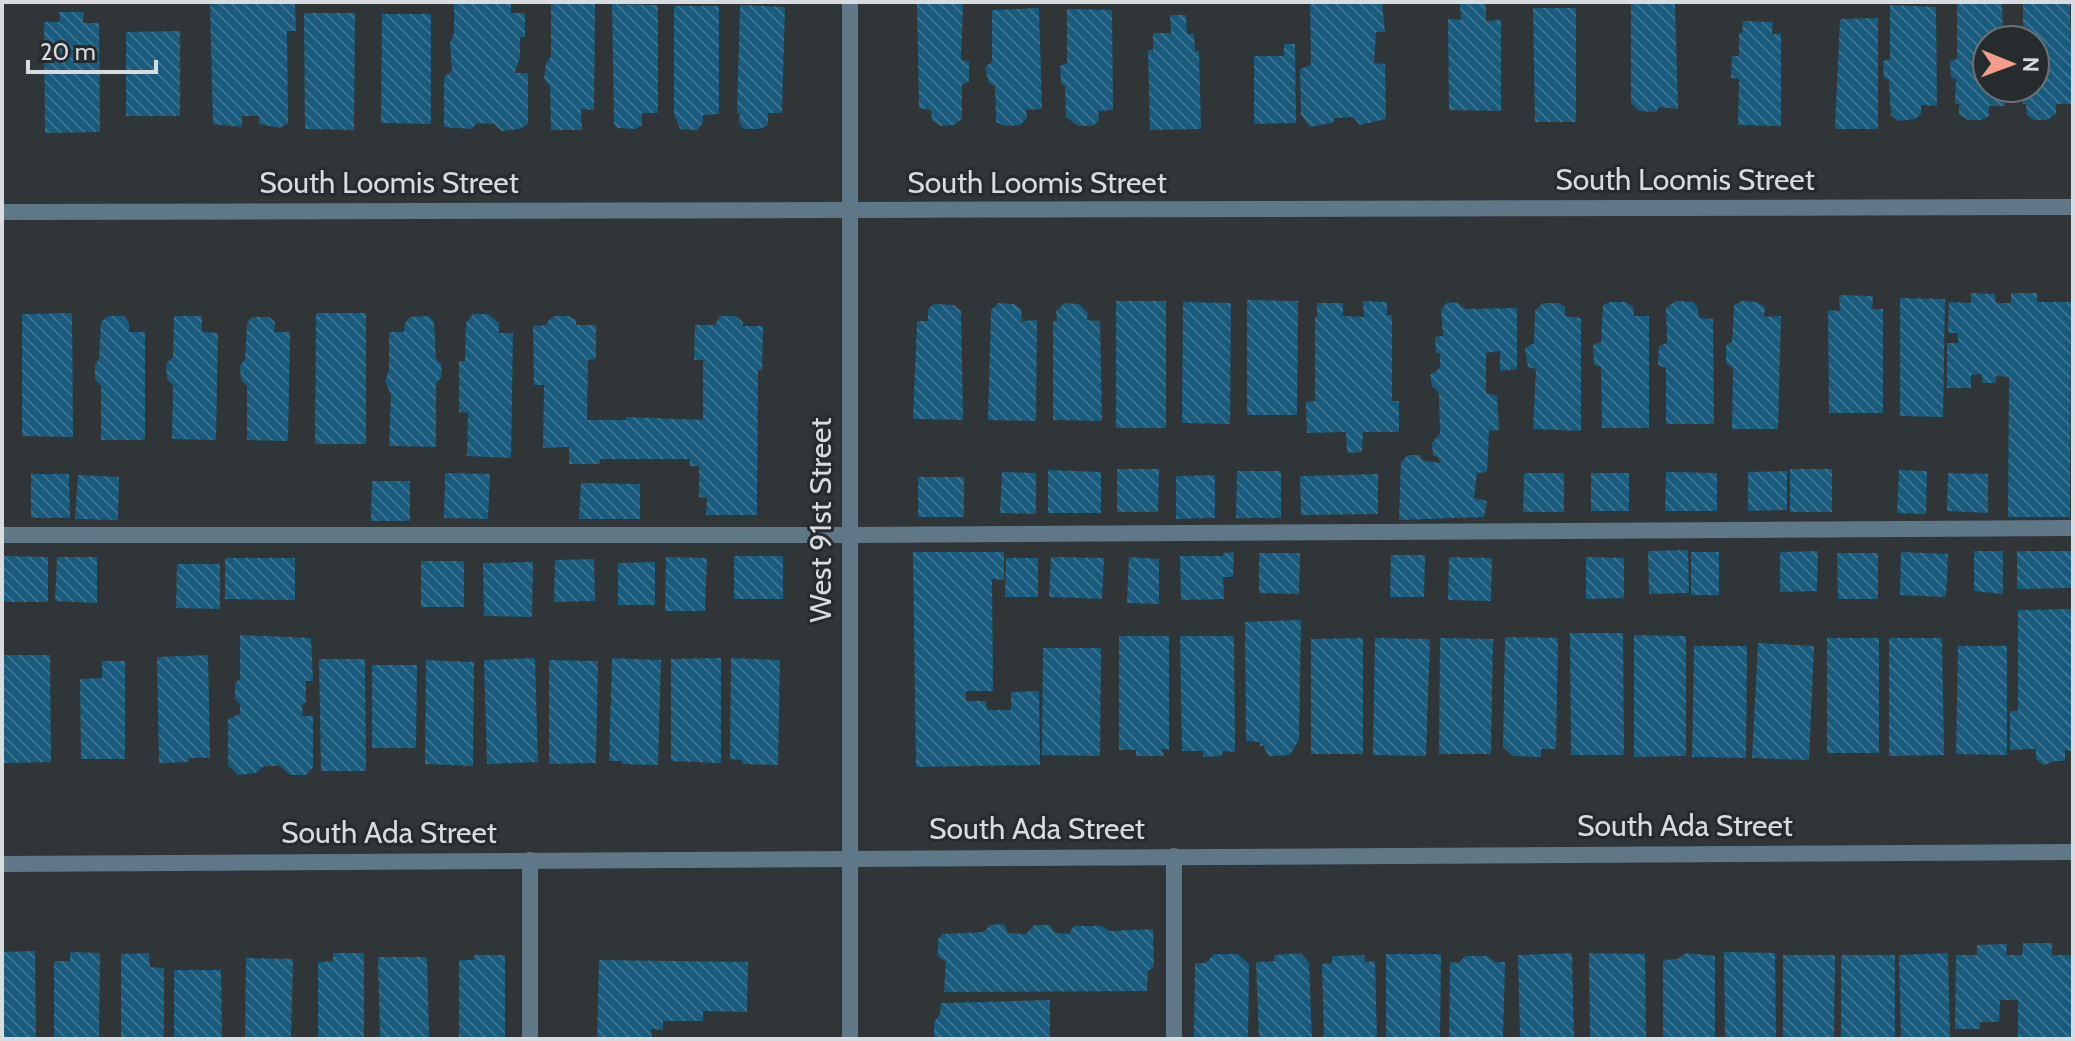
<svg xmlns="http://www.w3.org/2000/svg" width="2075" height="1041" viewBox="0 0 2075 1041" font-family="Cabin,sans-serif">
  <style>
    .building { fill: url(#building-back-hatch) }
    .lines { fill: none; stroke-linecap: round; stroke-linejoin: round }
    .lane { stroke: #5f7888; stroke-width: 16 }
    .street { stroke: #5f7888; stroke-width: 16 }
    .labels { text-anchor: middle; stroke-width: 6; stroke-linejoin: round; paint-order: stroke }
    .street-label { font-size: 30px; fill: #d9dcde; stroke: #262b2e }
  </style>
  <defs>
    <pattern id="building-back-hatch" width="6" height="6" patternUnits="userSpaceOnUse" patternTransform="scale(2)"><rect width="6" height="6" fill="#195b7d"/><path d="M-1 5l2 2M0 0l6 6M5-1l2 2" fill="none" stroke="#3a728f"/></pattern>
  </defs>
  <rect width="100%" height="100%" fill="#303538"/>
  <g class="building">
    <path d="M220 2 295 3 296 31H287L288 123 280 128 259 124V116H242V127L213 124 210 5Z"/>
    <path d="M454 2H511V13H525V37H520V57L515 73H528V124L520 129 502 131 494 124 477 123 471 129 444 127V77L452 71 450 43 454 33Z"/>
    <path d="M1310 2H1382L1385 32H1376L1374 63 1385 64 1386 119 1360 125 1353 117 1335 118 1332 123 1310 127 1301 115 1300 69 1311 65Z"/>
    <path d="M1957 2 2002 4 2003 40H1987V88H2004L2005 106H1989V116L1981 120H1968L1959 114V104H1955L1956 79 1951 78 1950 61 1957 59Z"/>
    <path d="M551 3H595L594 110 581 109 582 130H551L550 86 544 79 546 63 551 57Z"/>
    <path d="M1631 3 1675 4 1678 109 1659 107 1656 112 1639 111 1631 103Z"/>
    <path d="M612 4 658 5V113H642V125L635 129 617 128 614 124Z"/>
    <path d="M917 4H963L961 60 969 62V81L962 85V119L954 125 941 126 932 120 931 110 919 108Z"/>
    <path d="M1460 4H1486V21L1501 20V111L1449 110 1448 19 1461 20Z"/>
    <path d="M2023 4H2070L2072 104H2056V114L2047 120H2034L2027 115 2026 104H2023V88H2035V40H2023Z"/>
    <path d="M740 5 785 7 782 113H768V125L760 129H744L739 123 740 113H737Z"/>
    <path d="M1890 5 1936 7 1937 106 1921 105V114L1915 119 1898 121 1891 115 1889 80 1884 78 1883 61 1890 59Z"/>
    <path d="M674 6H719V114L703 115V123L697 130 680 129 674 114Z"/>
    <path d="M1039 8 1042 109 1026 110 1027 118 1020 125 1005 126 996 122 995 86 989 83 985 67 992 62V10Z"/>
    <path d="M1533 8H1576V122H1535Z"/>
    <path d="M1067 9 1112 10 1113 110 1098 111 1099 120 1093 126H1078L1066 117 1065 86 1061 83 1060 66 1067 63Z"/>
    <path d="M59 12H84L83 23H99L100 132 45 133 44 22H60Z"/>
    <path d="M304 13H355L354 130 305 129Z"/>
    <path d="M382 14H431V124L381 123Z"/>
    <path d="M1170 15H1186L1187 34H1194L1195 51H1199L1201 129 1150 130 1148 50H1153V33H1171Z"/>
    <path d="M1878 18V129H1835L1840 19Z"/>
    <path d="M1743 21 1773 22 1772 34H1781V126L1738 125 1739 79 1731 78 1732 56H1739V33H1742Z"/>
    <path d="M180 31V116H126V32Z"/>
    <path d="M1284 44H1295L1296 123 1254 124V56H1284Z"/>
    <path d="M1971 293 1995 294 1996 303H2011V293H2037V302H2071L2070 517H2008L2009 377 1996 376V383H1982V374L1971 375V388H1947V343H1958V333H1948L1949 302 1971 303Z"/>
    <path d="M1839 295 1873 296 1872 309H1883V413H1829L1828 310 1840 311Z"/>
    <path d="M1900 298 1945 299 1943 417 1900 416Z"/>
    <path d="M1247 300 1298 301 1297 415H1247Z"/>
    <rect x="1116" y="301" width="50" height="127"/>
    <path d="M1363 301 1387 302V315H1392V401H1399V432H1363L1362 452 1347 453 1346 432 1307 433 1306 402 1315 401V317H1317V303H1343V316L1364 317Z"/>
    <path d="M1676 301 1693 302 1698 308 1699 318 1713 319 1714 424H1666V368L1658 365 1659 346 1667 343 1666 308Z"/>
    <path d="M1742 301 1756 302 1765 307 1764 317 1781 316 1778 429H1732L1733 368 1726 363V345L1732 342 1734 305Z"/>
    <path d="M1183 302 1231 303 1230 424 1182 423Z"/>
    <path d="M1448 302 1458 303 1465 309 1517 308V369L1500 371V351L1486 353V393L1497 396 1499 430 1489 431 1487 472 1477 473 1474 498 1487 501 1484 517 1399 520 1401 462 1408 455H1419L1424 461 1440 463 1439 458 1433 455 1432 443 1440 433 1439 393 1432 386 1430 375 1440 368V353H1436L1435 337 1443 336 1441 309Z"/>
    <path d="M1610 302H1625L1633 306 1634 316H1649V428H1602L1601 367 1594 365 1593 345 1601 342 1603 305Z"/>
    <path d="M998 303 1014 304 1021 309 1022 321 1037 320 1036 421 988 420 991 310Z"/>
    <path d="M1065 303 1079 304 1088 313 1087 320 1100 321 1102 421 1053 420V321L1057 322 1056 311Z"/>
    <path d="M1543 303H1560L1565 307V316L1581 318V431L1533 429 1536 369 1528 367 1525 348 1534 343 1535 311Z"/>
    <path d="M934 304 954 305 961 311 963 420 913 419 917 321H928V309Z"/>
    <path d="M72 313 73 437 22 436V314Z"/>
    <path d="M316 313H366V444H315Z"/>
    <path d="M473 314H488L499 323V333H513L511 458 467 456 468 413 459 412V361H465L466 323Z"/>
    <path d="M108 316H124L129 323V332H145V440H101V386L95 379V365L99 359 101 322Z"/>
    <path d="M174 316H202V332L218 333 216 440 172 439 173 385 167 379 166 364 173 357Z"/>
    <path d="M429 316 434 322 436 359 441 364 442 376 436 384V447L389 446 391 394 385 381 389 370V332H404L405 323 410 317Z"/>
    <path d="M554 316H569L576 320V325H596V359L588 360 587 420H626V417L703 420V360H694L695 325H715L720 316H735L743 322V326H763L762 370H758L757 515H706L707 498 699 497V466H689L690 459H600V464H569V447L543 448 544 385H534L533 326 547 325 548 321Z"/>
    <path d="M252 317H269L275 322 274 332H290L288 441 247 440V386L241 380 240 366 245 359 247 323Z"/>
    <path d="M1117 469H1159L1158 512H1117Z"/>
    <rect x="1790" y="469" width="42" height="43"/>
    <path d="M1048 470 1101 472V513H1048Z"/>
    <path d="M1899 470 1927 471 1926 514 1897 513Z"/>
    <path d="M1237 471H1281V518H1236Z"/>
    <path d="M1787 471V510L1748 511V472Z"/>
    <path d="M1002 472 1036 473V514L1000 513Z"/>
    <path d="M1666 472 1717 473V511H1665Z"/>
    <path d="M445 473 490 474 488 519 444 518Z"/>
    <path d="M1524 473H1564V512H1523Z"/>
    <rect x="1591" y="473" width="38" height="38"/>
    <path d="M1948 473 1988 474V513L1947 511Z"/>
    <path d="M31 474H69L70 518H31Z"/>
    <path d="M1378 474V514L1301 515 1300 476Z"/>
    <path d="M78 475 119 477 118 520 75 519Z"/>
    <path d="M1215 475V518L1176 519V476Z"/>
    <rect x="918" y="477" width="46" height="40"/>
    <path d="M372 481H410V521H371Z"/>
    <path d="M581 483 640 484V519H579Z"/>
    <path d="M1688 550 1689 593 1649 594 1648 551Z"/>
    <path d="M1818 551 1817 591 1780 592V552Z"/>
    <path d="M1974 551H2003V594L1974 591Z"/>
    <path d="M2017 551H2073V588L2017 589Z"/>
    <path d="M913 552H1004V580L992 579 993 691H966V701H986L987 710H1011V692L1039 691 1040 765 916 767Z"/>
    <path d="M1234 552 1233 577H1223L1224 599 1181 600 1180 556H1223V553Z"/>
    <rect x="1691" y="552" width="28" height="43"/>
    <path d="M1901 552 1948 554 1946 597 1900 595Z"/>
    <path d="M1259 553H1300L1299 594 1259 593Z"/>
    <path d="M1837 553H1878V599H1838Z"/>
    <path d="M1391 555H1425L1424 597H1390Z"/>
    <path d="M3 556 48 557V602H3Z"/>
    <rect x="734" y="556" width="49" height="43"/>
    <path d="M57 557H97V603L55 601Z"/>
    <path d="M666 557 707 558 705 611H665Z"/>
    <path d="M1051 557 1104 558 1102 599 1049 597Z"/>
    <path d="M1129 557 1159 559V604L1127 603Z"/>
    <path d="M1449 557 1492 558 1491 601 1448 600Z"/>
    <path d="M1586 557 1624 558V598L1586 599Z"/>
    <path d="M225 558H295V600L225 599Z"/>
    <path d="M1006 558H1038V597H1005Z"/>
    <path d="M594 559 595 601 554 602 555 560Z"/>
    <rect x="421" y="561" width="43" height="46"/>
    <path d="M533 562 532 617 484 616 483 563Z"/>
    <path d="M655 562V605H618V563Z"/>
    <path d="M177 564H220V609L176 608Z"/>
    <path d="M2072 609V751L2065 750V761H2055L2044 765 2036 759V749L2010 750V711H2018V610Z"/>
    <path d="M1301 620 1299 740 1290 755 1268 756 1264 746H1260V742L1246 741 1245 622Z"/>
    <path d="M1570 633H1623L1624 755H1571Z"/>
    <path d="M240 635 311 638 313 681H306V702L302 705 303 716H313V767L306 775H290L280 766H264L256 773 238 775 228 765V719L240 714V704L235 699V683L240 679Z"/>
    <path d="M1634 635 1686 636V756L1634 757Z"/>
    <path d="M1119 636H1169V750L1162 749 1164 756H1136V750H1119Z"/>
    <path d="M1180 636H1234L1235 752 1223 751 1222 756 1203 757V751H1182Z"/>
    <path d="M1505 637 1558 638 1556 749H1541V757L1513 756 1503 747Z"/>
    <path d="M1363 638V754H1311V639Z"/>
    <path d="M1375 638 1430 639 1426 756 1373 755Z"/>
    <path d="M1440 638 1493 639 1491 754H1439Z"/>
    <rect x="1827" y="638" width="52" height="115"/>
    <path d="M1889 638H1942L1944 755 1889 756Z"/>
    <path d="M1758 643 1814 646 1809 760 1752 758Z"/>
    <path d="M1694 646H1747L1746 758 1692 757Z"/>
    <path d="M1958 646H2007V755L1956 754Z"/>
    <path d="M1043 648H1101L1100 756 1042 755Z"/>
    <path d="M2 655H50L51 762 2 763Z"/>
    <path d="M208 655 210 758H189V762L159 763 157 657Z"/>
    <path d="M535 658 538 762 487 764 484 660Z"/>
    <path d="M612 658 661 660 658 765 622 764V761H609Z"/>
    <path d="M721 658V763L671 761V659Z"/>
    <path d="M731 658 780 660 778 765 742 764V760L730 759Z"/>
    <path d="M319 659H365L366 771H321Z"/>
    <path d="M426 660 474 662 473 766 425 764Z"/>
    <path d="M549 660 598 661 596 763 549 764Z"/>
    <path d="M102 661H125V759H81L80 679 102 678Z"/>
    <path d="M372 665H417L416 748H372Z"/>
    <path d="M1004 924 1008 933 1026 934 1034 925H1050L1055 933 1069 934 1074 926H1102L1110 931 1153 929 1154 967 1148 971 1147 991 944 992 946 962 938 956V939L943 934 984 932 990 925Z"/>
    <path d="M2023 943H2052V955H2073V1038L2018 1039V1000H2000L1999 1022H1980V1029H1955L1956 955H1977V945L2007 944 2006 955H2022Z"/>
    <path d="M35 951 36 1039H2V952Z"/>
    <path d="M70 952 100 953 99 1039H54V961H70Z"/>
    <path d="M1724 952 1775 953 1776 1039H1725Z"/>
    <path d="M149 953 150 967 164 968V1039H121V954Z"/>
    <path d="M333 953H364V1039H318V962L333 961Z"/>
    <path d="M1301 953 1309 963 1312 1039H1259L1256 962 1275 961 1274 955Z"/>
    <path d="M1572 953 1574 1039H1520L1518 955Z"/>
    <path d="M1589 953 1645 954 1646 1039H1590Z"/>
    <path d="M1686 953 1715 956V1039H1663V960L1678 959Z"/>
    <path d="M1948 953 1950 1039H1901L1899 955Z"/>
    <path d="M1214 954H1238L1249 964 1248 1039H1194L1195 963H1206Z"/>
    <path d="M1386 954H1441L1440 1039H1386Z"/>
    <path d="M474 955H505V1039H459V960H474Z"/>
    <path d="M1364 955 1365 962 1375 961 1377 1039H1324L1322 964 1332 963V956Z"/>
    <path d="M1783 955H1835L1834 1039H1783Z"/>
    <rect x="1841" y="955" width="54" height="84"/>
    <path d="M1466 956H1487L1495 962H1505L1503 1039H1449L1450 962 1458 963Z"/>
    <path d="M378 957H427L429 1039H380Z"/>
    <path d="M246 958 293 959 291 1039H245Z"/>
    <path d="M599 960 748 962 747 1012 703 1011V1021H663V1030L651 1029 652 1039H597Z"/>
    <path d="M174 970H221L222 1039H174Z"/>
    <path d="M1050 1000V1039H934V1022L940 1014 941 1003Z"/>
  </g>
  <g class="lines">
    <g class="lane">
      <path d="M2 535H849L2073 528"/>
      <path d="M530 1039V860"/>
      <path d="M1174 1039V856"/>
    </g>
    <g class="street">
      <path d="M2 212 2073 207"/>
      <path d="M2 864 2073 852"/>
      <path d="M850 1039V2"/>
    </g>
  </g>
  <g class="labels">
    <g class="street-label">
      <text x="1685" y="190">South Loomis Street</text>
      <text x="389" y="193">South Loomis Street</text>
      <text x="1037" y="193">South Loomis Street</text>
      <text transform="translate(821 520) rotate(-90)" y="10">West 91st Street</text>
      <text x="1685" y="836">South Ada Street</text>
      <text x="1037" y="839">South Ada Street</text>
      <text x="389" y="843">South Ada Street</text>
    </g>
  </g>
  <rect width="2075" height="1041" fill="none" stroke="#d9dcde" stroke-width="8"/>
  <g transform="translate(2011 64) rotate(91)"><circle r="38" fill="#262b2e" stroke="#6e7274" stroke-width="2"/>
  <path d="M0-6L14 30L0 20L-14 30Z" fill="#f49d8b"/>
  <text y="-12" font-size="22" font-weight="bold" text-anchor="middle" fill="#d9dcde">N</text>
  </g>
  <path d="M28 60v12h128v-12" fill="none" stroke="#d9dcde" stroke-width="4"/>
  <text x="40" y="60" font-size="24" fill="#d9dcde" stroke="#262b2e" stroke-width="6" paint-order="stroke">20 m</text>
</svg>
